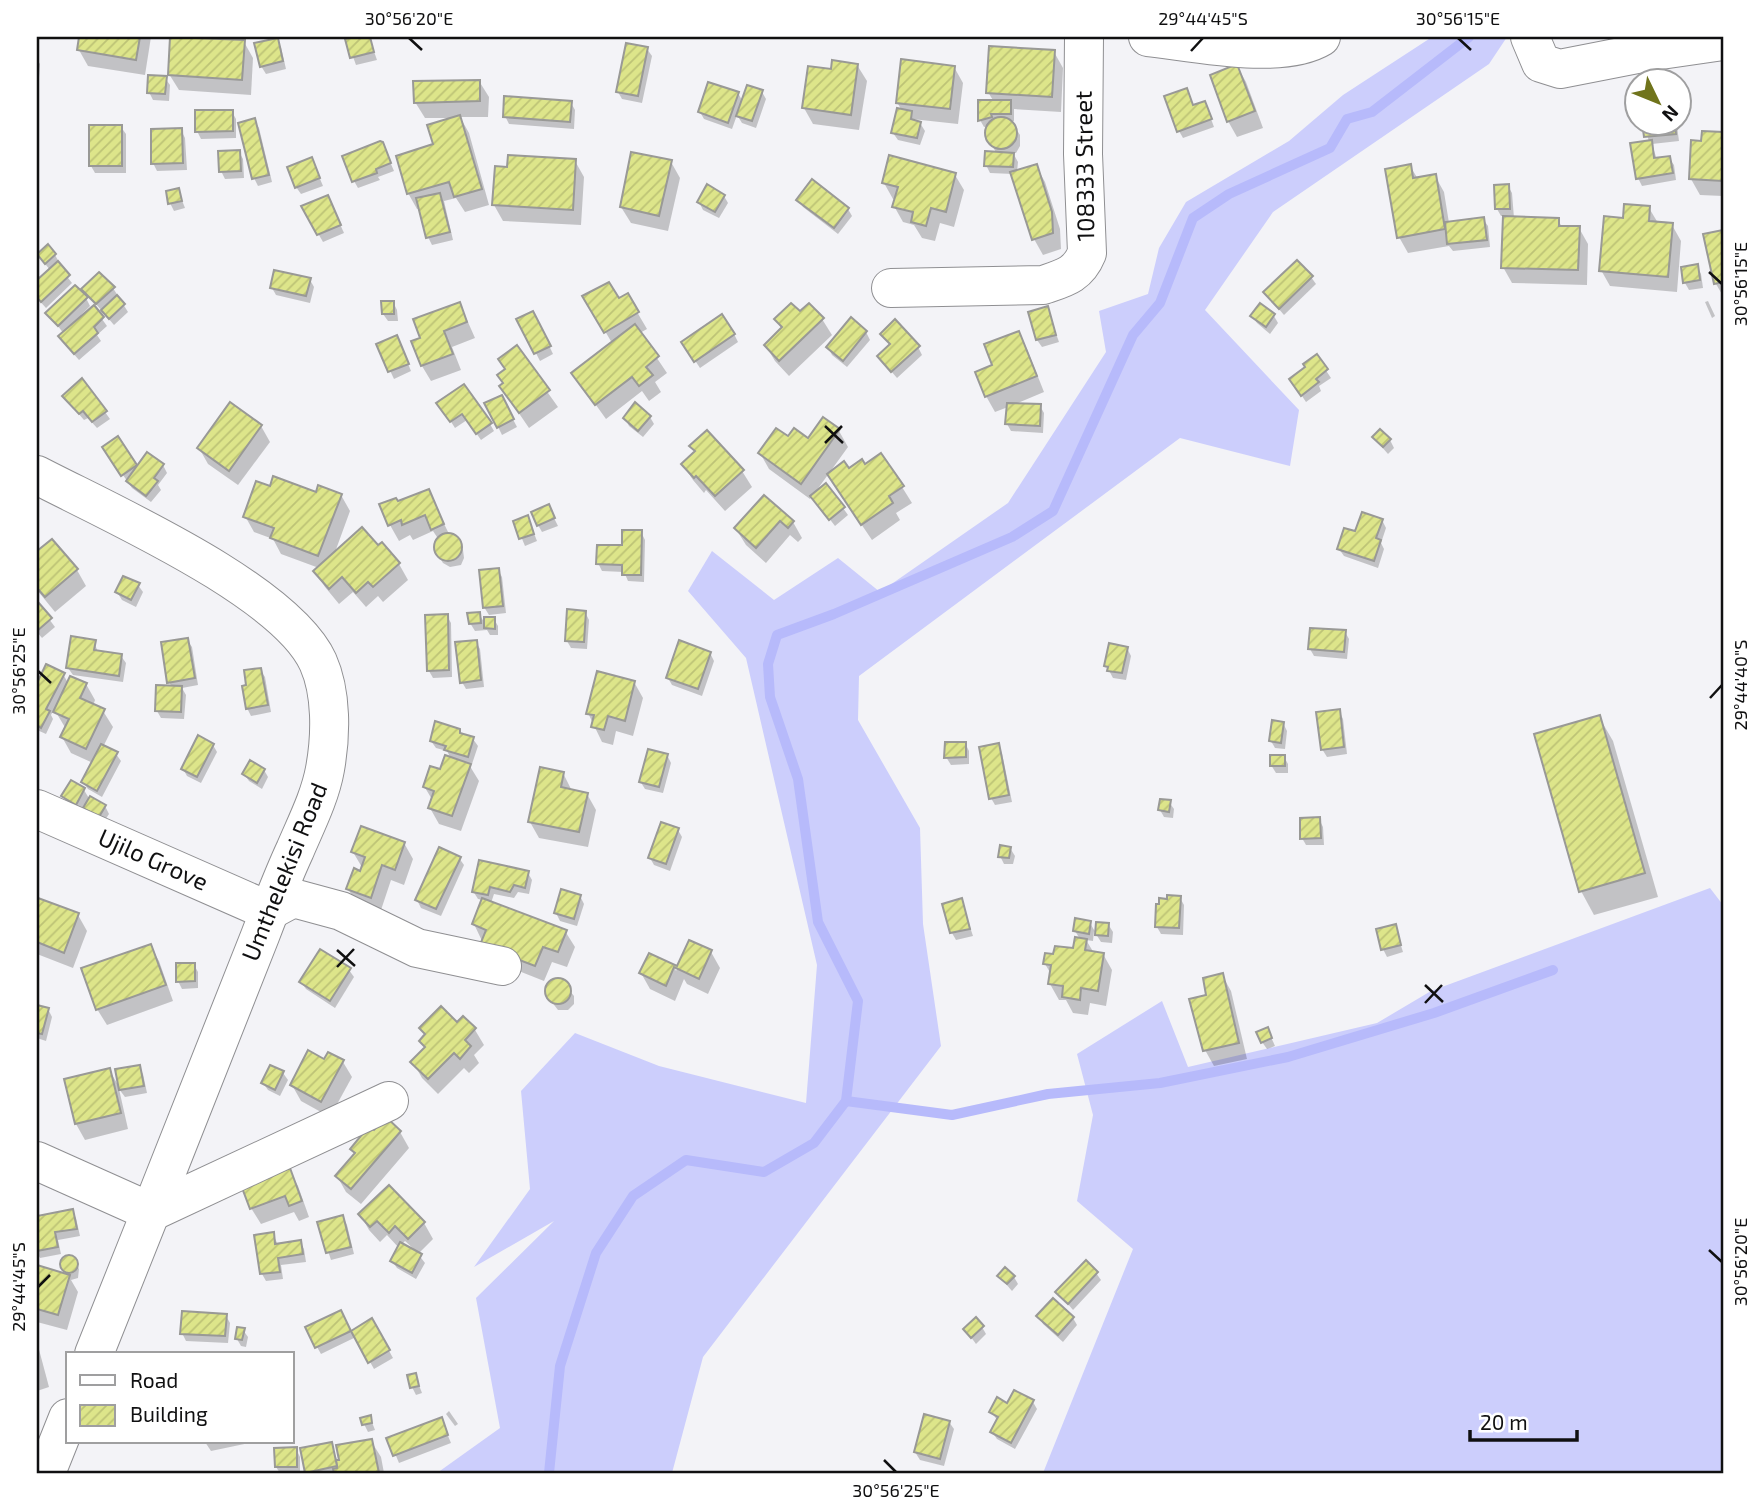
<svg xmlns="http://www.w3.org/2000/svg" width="1760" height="1510" viewBox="0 0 1760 1510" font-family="'Exo 2',sans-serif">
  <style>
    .grass { fill: #cccefc }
    .shadow { fill: #0003; fill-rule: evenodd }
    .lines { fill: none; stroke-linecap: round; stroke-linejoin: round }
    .stream { stroke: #b7bafb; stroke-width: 10 }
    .building { fill: url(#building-hatch); stroke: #999996; stroke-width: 2 }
    .minor-casing { stroke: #8f8f92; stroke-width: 40 }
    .minor { stroke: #fff; stroke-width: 38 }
    .ticks { fill: none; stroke: #101011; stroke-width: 2.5 }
    .labels { text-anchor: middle; stroke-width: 6; stroke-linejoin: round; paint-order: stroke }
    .street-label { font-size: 24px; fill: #101011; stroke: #fff }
    .neatline { fill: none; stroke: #101011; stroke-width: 2.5 }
    .ticks-label { font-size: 18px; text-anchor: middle; fill: #101011 }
  </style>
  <defs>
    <pattern id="building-hatch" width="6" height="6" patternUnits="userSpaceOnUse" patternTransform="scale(1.75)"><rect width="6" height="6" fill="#dde58a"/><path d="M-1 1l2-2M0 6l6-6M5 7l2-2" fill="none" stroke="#bdc376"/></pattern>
  </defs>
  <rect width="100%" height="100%" fill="#f3f3f7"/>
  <g class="grass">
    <path d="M1432 37H1507L1489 64 1273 212 1205 310 1299 410 1290 466 1180 438 859 676 858 720 920 828 923 924 941 1046 703 1357 672 1473H437L500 1428 476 1298 554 1221 474 1267 530 1189 521 1091 575 1033 659 1066 806 1103 817 965 746 658 688 591 712 551 774 600 838 558 880 592 1008 503 1106 352 1099 311 1148 294 1159 248 1186 202 1289 141 1343 95Z"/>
    <path d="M1710 888 1723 905V1473H1043L1133 1249 1077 1201 1093 1115 1077 1054 1162 1001 1188 1067 1377 1023 1431 991Z"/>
  </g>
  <g class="shadow">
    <path d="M81 37H151L145 75 88 66 79 50Z"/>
    <path d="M359 37H369L377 60 356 65 347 40Z"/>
    <path d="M277 40 281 47 286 69 266 74 261 66Z"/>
    <path d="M244 42 253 58 251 95 179 90 169 74Z"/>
    <path d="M647 49 652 56 642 103 622 99 618 92Z"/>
    <path d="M1054 52 1063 68 1061 112 1014 109V121H1011L1020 135V146L1016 153H1013L1018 162 1017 172 1036 166 1045 182 1060 229 1061 249 1043 255 1034 239 1013 174 990 173 986 165 997 154 986 135 989 126 984 127 980 120 994 102 988 92Z"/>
    <path d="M37 59 40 64 39 78H37Z"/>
    <path d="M857 65 867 81 859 130 813 124 804 108 832 71Z"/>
    <path d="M1237 66 1246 82 1263 128 1237 137 1228 121Z"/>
    <path d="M954 67 963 83 958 124 912 119 911 121 920 123 925 131 920 145 898 140 893 133 902 111 897 102Z"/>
    <path d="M165 78 170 85 169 101 153 100 149 92Z"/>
    <path d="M479 81 489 97 488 117H460L469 133 489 205 465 212 456 198 444 201 453 240 432 245 428 237 421 208 417 209 408 193 454 118H425L415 102Z"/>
    <path d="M762 92 766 99 756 128 742 123 737 115 732 129 704 119 700 112 738 93 743 102Z"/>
    <path d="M571 103 575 110 574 129 509 124 505 116Z"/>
    <path d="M1205 103 1214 127 1183 138 1179 131 1194 107Z"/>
    <path d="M232 112 236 119V138L201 139 197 131Z"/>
    <path d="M254 120 259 128 272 182 258 186 254 178Z"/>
    <path d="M1644 122H1676L1677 126 1679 141 1652 144 1657 160 1669 158 1674 165 1676 180 1642 186 1638 178 1649 142Z"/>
    <path d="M121 127 126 134V173H95L91 166Z"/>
    <path d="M181 130 185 138 187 170 157 171 153 163Z"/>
    <path d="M1704 133 1723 134V196L1700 195 1691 179 1703 143Z"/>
    <path d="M382 143 394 171 378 177 380 180 358 188 354 181Z"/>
    <path d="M239 152 243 159 244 178 225 179 221 171Z"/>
    <path d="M575 161 584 177 581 225 503 221 494 205 509 169Z"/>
    <path d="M671 162 680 178 668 231 631 223 621 207Z"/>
    <path d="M1410 166 1418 179 1435 176 1444 192 1449 223 1483 219 1488 226 1490 247 1453 251 1449 246 1408 253 1399 237Z"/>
    <path d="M315 167 323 186 301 194 296 187Z"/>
    <path d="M955 175 964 190 954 227 940 223 935 241 922 238 914 225 903 222 894 206 896 199H893L884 183Z"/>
    <path d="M1508 186 1512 193 1514 218 1558 220 1562 227 1579 228 1588 244 1587 285 1512 283 1503 267 1504 216H1501L1497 209Z"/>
    <path d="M178 190 185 208 174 211 170 203Z"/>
    <path d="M724 196 728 203 719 218 703 210 699 202Z"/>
    <path d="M798 200 848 209 852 216 838 234 803 207Z"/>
    <path d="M331 204 344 233 323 242 303 207Z"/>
    <path d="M1649 208 1658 223 1672 225 1681 241 1677 292 1610 286 1601 270Z"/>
    <path d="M1723 231V296L1716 284 1705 235Z"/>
    <path d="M38 255H55L59 262 57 264 72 283 46 308 37 298V283L50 270Z"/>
    <path d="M1697 266 1701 274 1703 288 1689 290 1685 283Z"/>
    <path d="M1311 277 1316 284 1284 315 1265 293Z"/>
    <path d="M310 280 314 287 310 303 276 295 272 288Z"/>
    <path d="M113 288 128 312 114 325 83 289Z"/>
    <path d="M627 295 647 329 640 333 667 373 655 382 661 392 649 401 642 391 606 419 573 373 612 343 585 297 619 300Z"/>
    <path d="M86 298 90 306 81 315 83 317 94 308 107 326 97 335 101 341 79 360 65 344 61 337 64 334 48 313Z"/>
    <path d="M1708 301 1715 316 1712 318 1705 302Z"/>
    <path d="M393 302 397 310 398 321H388L383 314Z"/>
    <path d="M460 304 475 338 452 347 461 370 431 381 422 366 423 339Z"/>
    <path d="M1260 305 1274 316 1278 323 1270 334 1257 323 1252 316Z"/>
    <path d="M1047 308 1059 342 1042 347 1037 340Z"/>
    <path d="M822 319 832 335 789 376 775 361 766 346 782 330 777 320Z"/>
    <path d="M519 320H537L553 354 540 361Z"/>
    <path d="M851 320 866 332 870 340 847 367 832 355 828 347Z"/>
    <path d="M1018 333 1027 349 1044 392 1013 405 1040 406 1044 413 1043 433 1011 431 1007 424 1008 407 995 412 986 396 994 366Z"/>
    <path d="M734 334 738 342 700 368 688 350Z"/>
    <path d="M882 334 918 347 922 355 897 378 879 357 891 346Z"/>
    <path d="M400 344 411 371 394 379 378 345Z"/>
    <path d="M516 348 558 407 529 428 501 387 504 384 507 370Z"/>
    <path d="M1317 357 1331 378 1319 386 1321 391 1306 402 1296 387Z"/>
    <path d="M82 380 110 419 97 428 88 418 84 420 64 397Z"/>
    <path d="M439 403 490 424 494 431 481 440 467 420 455 428Z"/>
    <path d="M487 404H505L517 427 502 435Z"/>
    <path d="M650 417 654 424 643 437 629 426 625 418Z"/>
    <path d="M823 420 839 431 848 447 814 494 843 508 848 515 835 526 812 496 810 499 769 469 760 453 788 439 808 440Z"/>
    <path d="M261 426 270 442 238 485 208 464 199 448Z"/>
    <path d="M1374 438 1390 440 1394 448 1388 454Z"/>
    <path d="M117 439 137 468 148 454 163 465 167 473 158 485 161 490 151 502 132 488 109 455Z"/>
    <path d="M692 446 742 471 752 487 725 511 706 490 704 493 693 480 683 465 696 453Z"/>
    <path d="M865 466 902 487 912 503 896 513 900 520 872 540 838 490 849 470Z"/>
    <path d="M271 489 341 495 350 511 334 555 378 548 399 564 408 580 383 602 378 596 366 607 353 592 339 604 325 587 315 571 319 568 281 554 273 539 254 532 245 516Z"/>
    <path d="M428 491 450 536 459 542 463 550 464 558 461 565 450 567 443 563 438 555 436 542 439 540 433 531 413 540 410 535 399 541 390 525 397 504Z"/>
    <path d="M765 497 793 522 802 538 798 542 790 535 766 563 746 545 736 529Z"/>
    <path d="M552 514 558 526 542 532 538 525Z"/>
    <path d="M528 518 537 541 525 546 515 522Z"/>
    <path d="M1382 520 1386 528 1381 543 1384 549 1378 568 1344 556 1339 549 1356 534Z"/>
    <path d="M641 532 645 540 644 582 628 581 624 572 602 571 598 563Z"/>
    <path d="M51 541 77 570 86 586 55 612 37 590V554Z"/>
    <path d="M498 570 502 577 506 613 489 615 484 607Z"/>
    <path d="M138 585 143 592 136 607 122 600 117 592Z"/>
    <path d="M37 603 55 627 42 638 37 632Z"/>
    <path d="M585 612 589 620 587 649 571 648 567 641Z"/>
    <path d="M479 614 486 625 494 619 498 626V635H490L487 630 475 631 470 623Z"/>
    <path d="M447 616 451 623 452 677 433 678 429 671Z"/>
    <path d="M1345 632 1349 639 1347 659 1314 656 1310 649Z"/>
    <path d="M187 640 192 647 198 685 182 688 186 695 184 719 161 718 157 711 172 687 169 682Z"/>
    <path d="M94 642 98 652 121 656 126 663 123 682 73 675 68 668Z"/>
    <path d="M476 642 480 649 484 687 466 689 462 682Z"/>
    <path d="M1127 648 1131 656 1126 680 1113 678 1106 665Z"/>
    <path d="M710 653 714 661 702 696 672 685 668 678Z"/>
    <path d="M47 666 63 674 68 683 86 684 95 700 93 706 103 711 113 727 103 747 116 754 121 761 102 797 88 789 83 782 93 763 71 753 62 737 66 729 54 709 51 715 53 719 46 734 37 730V687Z"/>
    <path d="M260 670 265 677 271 712 251 716 247 708 248 686Z"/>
    <path d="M634 682 643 698 633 736 616 731 613 745 602 742 588 713Z"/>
    <path d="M1339 711 1343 719 1347 754 1327 757 1322 749Z"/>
    <path d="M1599 717 1613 741 1658 897 1594 915 1581 891Z"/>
    <path d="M1283 723 1287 731 1285 749 1275 748 1271 741Z"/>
    <path d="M459 730 462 736 473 739 478 746 472 764 468 763 479 781 461 831 439 824 430 808 433 801 424 786 451 759 447 751 436 748 431 741Z"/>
    <path d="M965 743 969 751V764L951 765 946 757Z"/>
    <path d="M213 745 217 752 201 783 187 776 183 769Z"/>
    <path d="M998 745 1002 753 1012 802 995 805 991 798Z"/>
    <path d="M667 755 671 763 663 793 645 789 640 781Z"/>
    <path d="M1284 757 1288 764V773H1276L1271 765Z"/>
    <path d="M264 770 268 777 262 789 249 781 244 774Z"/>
    <path d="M563 773 572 791 587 794 596 810 588 847 539 838 530 822Z"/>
    <path d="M84 790 90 800 105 806 109 814 103 823 90 816 84 805 81 811 68 804 63 796Z"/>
    <path d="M1169 802 1174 809 1173 818 1164 817 1160 810Z"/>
    <path d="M1319 819 1323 827 1324 845H1306L1302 838Z"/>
    <path d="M678 830 682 837 670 871 654 865 650 858Z"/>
    <path d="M404 843 413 859 404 885 391 880 380 913 358 905 348 889 363 869 353 852Z"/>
    <path d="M1010 848 1015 856 1013 864H1004L1000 856Z"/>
    <path d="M459 858 464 865 441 916 421 908 417 900Z"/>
    <path d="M528 873 532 880 529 894 518 892 514 898 494 894 491 903 565 931 575 947 567 967 552 962 544 981 491 960 474 924 483 900 478 899 473 891Z"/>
    <path d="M580 896 584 904 577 926 560 921 556 913Z"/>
    <path d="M1180 898 1184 905 1183 935 1161 934 1157 927 1160 906Z"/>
    <path d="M39 900 78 915 87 931 73 968 37 954V905Z"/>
    <path d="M961 900 973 936 956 940 952 933 945 905Z"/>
    <path d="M1090 923 1097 935 1108 924 1113 932 1112 943 1101 942 1094 931 1093 941 1086 940 1094 953 1103 954 1112 970 1106 1006 1090 1003 1088 1015 1073 1013 1066 1000H1059L1050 984 1051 974 1045 964 1055 956 1074 950 1080 939 1075 931Z"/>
    <path d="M1395 926 1403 952 1387 957 1383 949Z"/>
    <path d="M690 942 711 952 720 968 708 994 687 984 684 979 675 1001 650 989 641 973 674 966 676 971Z"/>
    <path d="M150 946 159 961 173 1001 107 1025 97 1009Z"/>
    <path d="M194 965 198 972V988L182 989 178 981Z"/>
    <path d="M349 970 354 977 335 1008 306 989 301 982Z"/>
    <path d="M1222 975 1231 991 1247 1059 1214 1066 1205 1050Z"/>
    <path d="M561 980 574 996V1004L568 1010H558L548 997V985L554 981Z"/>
    <path d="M37 1006 48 1009 52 1017 46 1041 37 1038Z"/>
    <path d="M463 1018 475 1030 484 1045 474 1055 479 1063 469 1073 464 1068 438 1094 422 1078 413 1062 425 1049 421 1041 426 1036 421 1028 457 1025Z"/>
    <path d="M1271 1037 1275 1046 1267 1049 1262 1042Z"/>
    <path d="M325 1062H343L352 1077 330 1117 301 1101 292 1085Z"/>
    <path d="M139 1067 143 1074 147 1093 125 1097 119 1089 128 1129 85 1140 76 1124 109 1070 120 1088Z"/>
    <path d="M271 1067 283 1073 288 1080 280 1096 268 1090 263 1083Z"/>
    <path d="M386 1120 400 1132 409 1148 361 1204 346 1192 337 1176 355 1155 352 1149 375 1132Z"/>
    <path d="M289 1170 298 1186 309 1217 299 1221 294 1212 261 1224 251 1208Z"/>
    <path d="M72 1211 76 1218 80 1236 58 1240 61 1254 40 1258 37 1253V1217Z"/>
    <path d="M360 1214 424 1223 433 1239 418 1254 425 1263 416 1279 397 1268 392 1261 399 1248 387 1235 380 1242 369 1230ZM405 1241 416 1251 401 1245Z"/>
    <path d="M343 1217 347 1225 354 1254 331 1260 319 1224Z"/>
    <path d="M273 1234 278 1245 300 1242 304 1249 306 1262 281 1265 283 1279 266 1281 262 1274Z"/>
    <path d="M71 1258 79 1269 78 1278 71 1280 78 1292 67 1330 37 1322V1267L67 1276 62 1263 64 1259Z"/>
    <path d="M1096 1273 1101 1280 1073 1310 1058 1292Z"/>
    <path d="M999 1276 1014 1277 1018 1284 1012 1291Z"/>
    <path d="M1053 1300 1073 1318 1077 1325 1063 1342 1043 1324 1039 1316Z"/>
    <path d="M226 1316 230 1323 228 1343 186 1341 182 1333Z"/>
    <path d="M345 1319 351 1333 372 1320 393 1358 374 1369 356 1337 321 1354 317 1347Z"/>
    <path d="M982 1327 986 1334 976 1344 965 1329Z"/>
    <path d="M243 1330 248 1337 246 1347 241 1346 237 1339Z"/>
    <path d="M37 1342 49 1387 37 1391Z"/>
    <path d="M415 1375 422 1393 416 1395 412 1387Z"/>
    <path d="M1033 1402 1037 1409 1015 1449 997 1439 992 1432 998 1421 991 1412Z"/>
    <path d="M449 1411 458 1424 455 1426 446 1414Z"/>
    <path d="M370 1417 375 1430 368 1432 364 1424Z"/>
    <path d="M441 1419 451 1443 399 1463 389 1439Z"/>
    <path d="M949 1422 954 1429 944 1466 920 1460 915 1452Z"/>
    <path d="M371 1441 381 1457 384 1473H307L302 1450 331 1444 338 1462Z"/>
    <path d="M205 1442H254L211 1451Z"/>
    <path d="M296 1449 300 1457V1473H280L276 1467Z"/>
  </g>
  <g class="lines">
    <g class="stream">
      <path d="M846 1101 952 1115 1048 1094 1160 1083 1288 1057 1434 1013 1553 970"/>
      <path d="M549 1473 560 1366 596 1253 633 1196 686 1160 764 1172 814 1143 846 1101 858 1001 818 922 798 779 770 697 768 664 777 635 834 614 1012 537 1053 511 1133 335 1160 303 1193 218 1229 194 1330 148 1347 119 1372 112 1469 37"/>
    </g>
  </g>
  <g class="building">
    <path d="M79 37H140L136 60 77 50Z"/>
    <path d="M170 37 245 40 242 80 168 75Z"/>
    <path d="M353 37H370L374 52 350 58 345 39Z"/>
    <path d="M278 38 283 61 260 67 254 43Z"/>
    <path d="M626 43 648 47 638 96 616 92Z"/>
    <path d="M989 46 1055 50 1052 97 986 93Z"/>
    <path d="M901 59 955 66 950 109 896 103Z"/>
    <path d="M832 60 858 64 851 115 802 108 808 66 831 69Z"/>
    <path d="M1237 64 1255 111 1227 122 1210 75Z"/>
    <path d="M148 75 167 76 165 94 147 93Z"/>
    <path d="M480 80V101L414 103 413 81Z"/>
    <path d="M708 82 739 92 728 123 698 112Z"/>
    <path d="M747 85 763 90 752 121 736 116Z"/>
    <path d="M1187 88 1193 105 1205 101 1212 119 1177 132 1164 96Z"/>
    <path d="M504 96 572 101 570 122 503 117Z"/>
    <path d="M978 100H1011V114H991L992 117 978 121Z"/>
    <path d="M897 108 912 111 911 119 921 122 917 138 891 133Z"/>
    <path d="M195 110H233V131L195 132Z"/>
    <path d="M460 115 482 189 454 197 449 182 407 194 396 156 433 144 427 125Z"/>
    <circle cx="1001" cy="133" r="16"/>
    <path d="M255 118 269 175 252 179 238 123Z"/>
    <path d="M1642 122H1675L1676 134 1644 137Z"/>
    <rect x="89" y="125" width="33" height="41"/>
    <path d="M182 128 183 163 151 164V129Z"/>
    <path d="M1702 131 1723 132V181L1689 179 1691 140 1701 141Z"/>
    <path d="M1652 140 1654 158 1670 156 1673 173 1636 179 1630 143Z"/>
    <path d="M380 141 383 142 391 163 376 169 377 173 352 182 342 156Z"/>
    <path d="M240 150 241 171 219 172 218 151Z"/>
    <path d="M985 151 1014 153 1013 167 984 166Z"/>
    <path d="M631 152 672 160 659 216 620 207Z"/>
    <path d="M508 155 576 159 573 210 492 205 495 166 507 167Z"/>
    <path d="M889 155 956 173 946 212 931 208 926 226 911 222 913 212 892 207 898 187 882 183Z"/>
    <path d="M312 157 320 178 295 188 287 167Z"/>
    <path d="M1037 164 1052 212 1053 233 1032 240 1010 172Z"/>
    <path d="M1411 164 1413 178 1436 174 1445 229 1397 238 1385 169Z"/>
    <path d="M812 179 849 208 834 228 796 200Z"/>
    <path d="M707 184 725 195 715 212 697 202Z"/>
    <path d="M1509 184 1510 209H1495L1494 185Z"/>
    <path d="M179 188 182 201 168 204 166 191Z"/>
    <path d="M440 193 450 232 426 238 416 198Z"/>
    <path d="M328 195 341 225 317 235 301 206Z"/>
    <path d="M1624 204 1650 206 1649 221 1673 223 1668 277 1599 271 1604 216 1623 218Z"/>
    <path d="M1503 216 1559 218V226H1580L1578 270 1501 268Z"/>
    <path d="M1484 217 1487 240 1447 244 1445 222Z"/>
    <path d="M1723 230V282L1714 284 1703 234Z"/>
    <path d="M48 244 56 254 45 264 37 254Z"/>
    <path d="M1297 260 1313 276 1279 309 1263 292Z"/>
    <path d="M58 261 70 275 41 302 37 297V280Z"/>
    <path d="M1698 264 1700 280 1683 283 1681 267Z"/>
    <path d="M274 270 311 278 306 296 270 288Z"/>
    <path d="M99 272 115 287 96 304 81 289Z"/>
    <path d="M609 282 619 298 628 293 639 312 604 333 582 296Z"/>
    <path d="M75 285 88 297 58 326 45 313Z"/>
    <path d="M117 295 125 304 109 319 101 310Z"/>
    <path d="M381 301H394V314H382Z"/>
    <path d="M460 302 467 322 444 331 453 354 421 366 411 341 420 338 413 319Z"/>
    <path d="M791 303 800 311 809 303 824 318 779 361 764 345 782 327 774 319Z"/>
    <path d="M1260 303 1275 314 1266 327 1250 316Z"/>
    <path d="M94 305 104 317 94 327 98 333 74 354 58 336Z"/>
    <path d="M1048 306 1056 335 1036 340 1028 312Z"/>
    <path d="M533 311 551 346 534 354 516 319Z"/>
    <path d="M722 314 735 334 694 362 681 342Z"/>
    <path d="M851 317 867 331 843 361 826 347Z"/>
    <path d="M895 319 920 346 891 372 877 356 890 344 880 334Z"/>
    <path d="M635 324 659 356 646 367 653 375 639 386 632 377 595 405 571 373Z"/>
    <path d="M1019 331 1037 376 985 397 975 372 992 365 984 344Z"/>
    <path d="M397 335 409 364 388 372 376 344Z"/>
    <path d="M517 345 550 390 519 413 499 386 503 383 497 375 505 369 498 359Z"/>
    <path d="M1317 354 1328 369 1316 379 1319 382 1301 396 1289 379 1305 367 1303 364Z"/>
    <path d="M82 378 107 411 92 422 83 411 79 414 62 396Z"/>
    <path d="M464 384 492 423 476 434 462 414 450 422 436 403Z"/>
    <path d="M502 395 514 419 497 428 484 403Z"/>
    <path d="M230 402 262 425 229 471 197 448Z"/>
    <path d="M635 402 651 416 638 431 623 418Z"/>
    <path d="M1007 403 1041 404 1040 426 1005 424Z"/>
    <path d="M823 417 840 429 801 484 758 453 776 428 788 436 794 428 808 438Z"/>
    <path d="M1380 429 1391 439 1383 447 1372 437Z"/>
    <path d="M707 430 744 470 715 496 696 476 694 478 681 464 695 451 689 446Z"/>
    <path d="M118 436 137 465 121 476 102 447Z"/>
    <path d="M147 452 164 464 154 478 158 481 146 496 126 481Z"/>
    <path d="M881 453 904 486 889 496 893 503 861 525 827 474 844 461 849 468 862 459 865 464Z"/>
    <path d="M273 476 316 492 318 485 342 494 318 556 270 538 274 528 243 517 256 481 270 486Z"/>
    <path d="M826 483 845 507 829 520 810 496Z"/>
    <path d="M429 489 444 524 431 530 425 515 402 525 401 520 388 526 379 504 396 498 398 501Z"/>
    <path d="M764 495 794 521 788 528 780 521 756 548 734 528Z"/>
    <path d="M549 504 555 518 537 526 531 512Z"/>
    <path d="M1362 512 1383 519 1376 538 1381 540 1374 561 1337 549 1344 528 1355 531Z"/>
    <path d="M528 515 534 534 519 539 513 521Z"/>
    <path d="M362 527 378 545 382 542 400 563 373 587 368 582 356 593 342 577 329 589 313 571Z"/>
    <path d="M622 530H642L641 575H622V565L596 564 597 545H622Z"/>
    <circle cx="448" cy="547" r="14"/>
    <path d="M52 539 78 569 45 597 37 588V551Z"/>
    <path d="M499 568 503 606 483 608 479 570Z"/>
    <path d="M123 576 140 583 131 600 115 592Z"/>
    <path d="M38 602 52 618 37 631V603Z"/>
    <path d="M567 609 586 611 584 642 565 641Z"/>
    <path d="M480 612 481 623 469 624 467 613Z"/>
    <path d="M448 614 449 670 427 671 425 615Z"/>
    <path d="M484 617H495V629L484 628Z"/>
    <path d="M1310 628 1346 630 1344 652 1308 649Z"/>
    <path d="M71 636 96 640 94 650 122 654 119 676 66 668Z"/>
    <path d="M188 638 195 678 167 683 161 642Z"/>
    <path d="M477 640 481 680 460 683 455 642Z"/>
    <path d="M679 640 711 652 698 689 666 678Z"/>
    <path d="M1109 643 1128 647 1122 673 1107 671 1108 667 1104 666Z"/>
    <path d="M46 664 65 673 46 709 50 711 41 728 37 725V683Z"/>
    <path d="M261 668 268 705 246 709 242 686 246 685 244 670Z"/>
    <path d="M597 671 635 681 625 721 608 716 604 730 591 727 594 715 586 714Z"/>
    <path d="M70 676 87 683 80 698 105 709 86 749 60 737 69 719 53 712Z"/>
    <path d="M156 685 182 686 181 712 155 711Z"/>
    <path d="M1340 709 1344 747 1321 750 1316 712Z"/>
    <path d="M1600 715 1645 873 1579 892 1534 734Z"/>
    <path d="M1272 720 1284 722 1281 743 1269 741Z"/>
    <path d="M435 721 460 729V733L474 737 468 757 444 750 446 746 430 741Z"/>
    <path d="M198 735 214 744 197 777 181 769Z"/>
    <path d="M945 742H966V757L944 758Z"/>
    <path d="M999 743 1009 795 989 799 979 747Z"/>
    <path d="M101 744 118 752 97 791 81 782Z"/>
    <path d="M648 749 668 754 659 787 639 782Z"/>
    <path d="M445 755 471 764 452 816 428 808 434 791 423 787 430 766 440 769Z"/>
    <rect x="1270" y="755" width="15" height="11"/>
    <path d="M250 760 265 769 257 783 242 774Z"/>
    <path d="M540 767 564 772 561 787 588 793 579 832 528 822Z"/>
    <path d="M71 780 85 788 76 805 61 796Z"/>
    <path d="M90 796 106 805 99 817 83 808Z"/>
    <path d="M1160 799 1171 800 1169 812 1158 810Z"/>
    <path d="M1320 817 1321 838 1300 839V818Z"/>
    <path d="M661 822 679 828 666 864 648 858Z"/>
    <path d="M361 826 405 842 395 870 382 865 371 898 346 889 354 868 360 871 365 857 351 852Z"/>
    <path d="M1000 845 1011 847 1009 858 998 857Z"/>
    <path d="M439 847 461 857 436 909 415 900Z"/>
    <path d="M479 860 529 871 525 888 514 885 510 892 490 887 488 895 472 892Z"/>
    <path d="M561 889 581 895 574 919 554 913Z"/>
    <path d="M1167 895 1181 896 1179 928 1155 927 1156 904H1159V898L1167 899Z"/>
    <path d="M38 898 79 913 64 953 37 942Z"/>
    <path d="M482 898 567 930 558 952 543 947 535 966 480 945 486 930 472 924Z"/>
    <path d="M962 898 970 929 950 933 942 904Z"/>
    <path d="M1075 918 1091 921 1089 934 1073 931Z"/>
    <path d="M1096 922 1109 923 1108 936 1095 935Z"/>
    <path d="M1396 924 1401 945 1381 950 1376 929Z"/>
    <path d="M1075 937 1087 939 1085 950 1104 953 1098 991 1081 988 1080 1000 1062 997 1063 986 1048 984 1051 965 1043 964 1045 953 1053 954 1055 946 1073 948Z"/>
    <path d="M689 940 712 950 699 979 674 967 666 986 639 973 649 953 677 966Z"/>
    <path d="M151 944 166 985 96 1010 81 968Z"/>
    <path d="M320 949 351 968 330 1001 299 982Z"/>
    <path d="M176 963H195V981L176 982Z"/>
    <path d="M1223 973 1239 1043 1203 1051 1189 999 1206 995 1203 978Z"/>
    <circle cx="558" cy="991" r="13"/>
    <path d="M37 1005 49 1008 42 1034 37 1033Z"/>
    <path d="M441 1006 457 1022 463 1016 476 1028 465 1040 471 1046 460 1059 454 1053 428 1079 410 1062 425 1047 419 1041 425 1034 419 1028Z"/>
    <path d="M1268 1027 1272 1038 1261 1043 1256 1032Z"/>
    <path d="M308 1050 324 1059 328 1052 344 1060 321 1102 290 1085Z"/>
    <path d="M140 1065 144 1086 119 1090 115 1069Z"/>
    <path d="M270 1065 284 1071 275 1090 261 1083Z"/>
    <path d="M110 1068 121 1113 75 1124 64 1079Z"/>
    <path d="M386 1117 401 1131 351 1189 335 1176 355 1153 350 1149 369 1126 374 1130Z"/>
    <path d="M290 1168 302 1201 289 1206 285 1196 250 1209 241 1185Z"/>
    <path d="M389 1185 425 1222 408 1239 395 1226 389 1233 377 1221 370 1227 358 1214Z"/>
    <path d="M73 1209 77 1229 55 1232 58 1247 37 1251V1216Z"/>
    <path d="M343 1215 351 1247 326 1253 317 1222Z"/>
    <path d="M274 1232 275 1244 301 1240 303 1254 278 1258 280 1272 260 1274 254 1235Z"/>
    <path d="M400 1242 422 1254 412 1273 390 1261Z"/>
    <circle cx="69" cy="1264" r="9"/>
    <path d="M1086 1260 1098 1272 1068 1304 1055 1292Z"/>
    <path d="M37 1265 70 1275 58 1315 37 1309Z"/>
    <path d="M1005 1267 1015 1276 1007 1284 997 1276Z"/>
    <path d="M1053 1298 1074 1317 1058 1335 1036 1316Z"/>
    <path d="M341 1310 351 1331 315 1348 305 1327Z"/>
    <path d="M182 1311 227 1314 225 1336 180 1334Z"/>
    <path d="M976 1317 984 1326 971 1338 963 1329Z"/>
    <path d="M372 1318 390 1350 368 1363 351 1331Z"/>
    <path d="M237 1327 245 1328 242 1340 235 1339Z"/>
    <path d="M416 1373 419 1386 410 1388 407 1375Z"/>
    <path d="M1014 1390 1034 1400 1011 1443 990 1432 998 1417 989 1412 997 1397 1007 1403Z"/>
    <path d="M924 1414 950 1421 940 1459 914 1452Z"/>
    <path d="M371 1415 372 1423 362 1425 360 1418Z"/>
    <path d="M442 1417 448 1435 393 1456 386 1438Z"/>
    <path d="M372 1439 379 1473H334L333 1469 337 1468 336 1460H339L336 1445Z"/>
    <path d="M332 1442 337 1466 305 1473 300 1448Z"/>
    <path d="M297 1447V1467H275L274 1448Z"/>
  </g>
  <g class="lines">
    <g class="minor-casing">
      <g id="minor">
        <path d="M1148 37C1193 42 1281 61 1321 37"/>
        <path d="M1530 37 1541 63 1560 69 1647 52 1723 41"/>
        <path d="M891 288 1043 285C1064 278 1078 275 1087 253L1083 154 1084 37"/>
        <path d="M37 475C108 512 285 590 318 662 332 693 331 736 325 769 320 797 306 824 295 850 282 878 271 907 260 936 205 1075 150 1215 94 1354"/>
        <path d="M37 809 269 911 293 898 341 911 417 948 502 966"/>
        <path d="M37 1161 151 1212 389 1101"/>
        <path d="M46 1473 68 1418"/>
      </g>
    </g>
    <use href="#minor" class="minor"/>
  </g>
  <path class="ticks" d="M409 38 422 50M1458 38 1471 50M1191 51 1203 38M1709 272 1722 284M825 426 843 443M825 443 842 426M38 671 51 683M1710 698 1722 685M337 950 355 966M337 967 354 949M1425 985 1443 1002M1425 1003 1442 985M1709 1250 1722 1262M38 1287 50 1275M884 1460 896 1472"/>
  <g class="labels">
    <g class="street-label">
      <text transform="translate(1085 166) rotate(-91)" y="8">108333 Street</text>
      <text transform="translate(153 860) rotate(24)" y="8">Ujilo Grove</text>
      <text transform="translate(285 872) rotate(-68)" y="8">Umthelekisi Road</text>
    </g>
  </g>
  <rect width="1760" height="1510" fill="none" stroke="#ffffff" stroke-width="77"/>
  <rect x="66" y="1352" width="228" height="91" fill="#ffffff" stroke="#9f9fa0" stroke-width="2"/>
  <rect x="80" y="1375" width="35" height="10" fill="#ffffff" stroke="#9f9fa0" stroke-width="2"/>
  <text x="130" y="1388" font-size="21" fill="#101011">Road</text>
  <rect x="80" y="1405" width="35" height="21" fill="url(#building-hatch)" stroke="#9f9fa0" stroke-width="2"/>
  <text x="130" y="1422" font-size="21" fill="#101011">Building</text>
  <g transform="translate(1658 102) rotate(133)"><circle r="33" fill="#ffffff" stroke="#9f9fa0" stroke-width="2"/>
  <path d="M0-5L12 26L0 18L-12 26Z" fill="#70741c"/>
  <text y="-10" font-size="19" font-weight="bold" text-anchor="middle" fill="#101011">N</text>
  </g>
  <path d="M1470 1430v10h107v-10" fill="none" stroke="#101011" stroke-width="3.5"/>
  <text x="1480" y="1430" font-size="21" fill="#101011" stroke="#ffffff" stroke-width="5" paint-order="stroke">20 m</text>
  <rect x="38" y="38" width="1684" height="1434" class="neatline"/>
  <g class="ticks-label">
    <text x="409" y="25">30°56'20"E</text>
    <text x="1203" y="25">29°44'45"S</text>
    <text x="1458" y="25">30°56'15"E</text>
    <text transform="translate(1741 284) rotate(-90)" y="6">30°56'15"E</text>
    <text transform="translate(19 671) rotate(-90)" y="6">30°56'25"E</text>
    <text transform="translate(1741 685) rotate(-90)" y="6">29°44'40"S</text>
    <text transform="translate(1741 1262) rotate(-90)" y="6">30°56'20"E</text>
    <text transform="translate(19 1287) rotate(-90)" y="6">29°44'45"S</text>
    <text x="896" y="1497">30°56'25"E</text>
  </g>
</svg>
